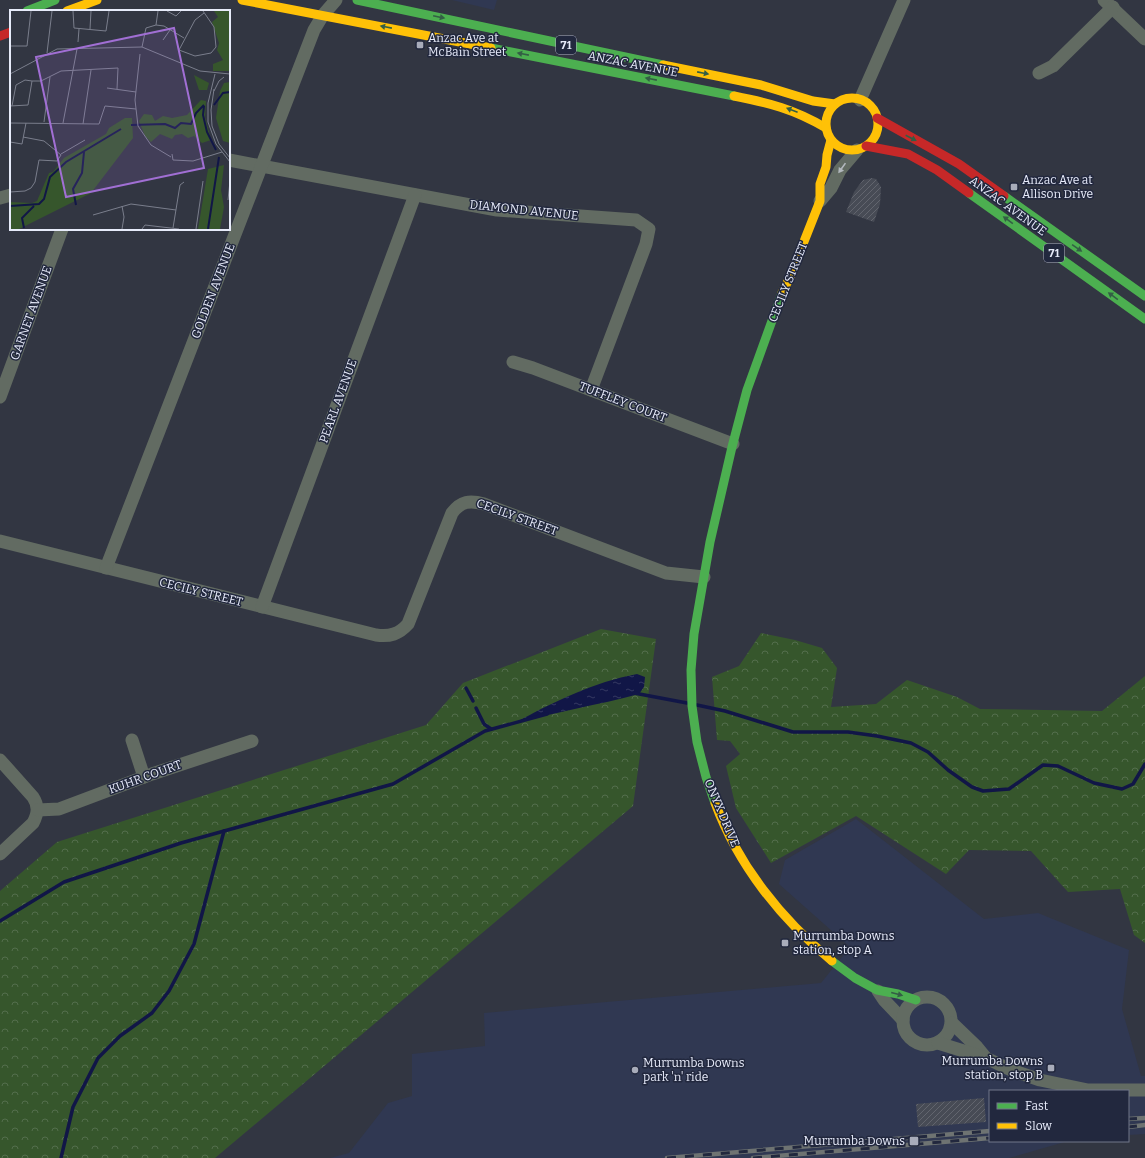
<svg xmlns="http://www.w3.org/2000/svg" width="1145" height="1158" viewBox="0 0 1145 1158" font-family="Bitter,serif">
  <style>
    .built { fill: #303852 }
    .forest { fill: url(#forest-crowns) }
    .water { fill: url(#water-ripples) }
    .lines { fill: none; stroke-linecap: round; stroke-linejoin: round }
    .stream { stroke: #111647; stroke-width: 3.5 }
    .building { fill: url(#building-hatch) }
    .street { stroke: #626b62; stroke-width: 13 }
    .fast { stroke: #4caf50; stroke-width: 9 }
    .slow { stroke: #ffc107; stroke-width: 9 }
    .jam { stroke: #c62828; stroke-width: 9 }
    .rail-casing { stroke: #6e7372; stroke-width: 4.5 }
    .rail { stroke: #22283e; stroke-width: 3; stroke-dasharray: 9; stroke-linecap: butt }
    .oneway { fill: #335e45 }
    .oneway2 { fill: #b2b8bd }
    .poi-dot { fill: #a8acba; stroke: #22283e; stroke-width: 1.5 }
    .labels { text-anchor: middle; stroke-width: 3; stroke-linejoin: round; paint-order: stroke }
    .shield { fill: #22283e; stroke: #acb0c2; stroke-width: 1 }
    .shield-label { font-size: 11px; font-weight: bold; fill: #e7ebfa }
    .poi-label { font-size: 12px; fill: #e7ebfa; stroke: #22283e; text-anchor: start }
    .street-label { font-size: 12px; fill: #e7ebfa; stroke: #22283e }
    .inset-river { fill: none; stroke: #111647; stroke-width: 2 }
    .inset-road { fill: none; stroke: #7a7e8c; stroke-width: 1 }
    .view { fill: #a16fd4; fill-opacity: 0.15; stroke: #a16fd4; stroke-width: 2 }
    .inset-edge { fill: none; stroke: #e7ebfa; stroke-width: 2 }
  </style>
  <defs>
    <pattern id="forest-crowns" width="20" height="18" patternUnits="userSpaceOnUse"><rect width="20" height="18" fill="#36562c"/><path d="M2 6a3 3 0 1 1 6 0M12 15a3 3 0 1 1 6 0" fill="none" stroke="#536e4c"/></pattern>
    <pattern id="water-ripples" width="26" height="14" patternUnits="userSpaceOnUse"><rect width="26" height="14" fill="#111647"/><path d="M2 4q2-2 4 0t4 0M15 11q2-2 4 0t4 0" fill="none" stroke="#343862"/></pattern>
    <pattern id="building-hatch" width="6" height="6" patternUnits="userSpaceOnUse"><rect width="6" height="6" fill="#474b55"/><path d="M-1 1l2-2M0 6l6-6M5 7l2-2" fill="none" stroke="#62656e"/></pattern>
  </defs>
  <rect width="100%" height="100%" fill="#323642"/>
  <g class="built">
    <path d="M452 0H497L494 10Z"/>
    <path d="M856 819 984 919 1038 913 1129 950 1122 1009 1141 1076H1145V1134L1128 1135V1091H990V1141H1068L1009 1158H330L349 1153 388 1103 412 1096V1054L485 1046 484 1013 821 983 850 947 779 884 785 860Z"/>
  </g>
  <g class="forest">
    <path d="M601 629 656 639 633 806 215 1158H0V891L57 842 426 725 463 683Z"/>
    <path d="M761 633 795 640 822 648 837 668 831 707 876 704 907 680 957 697 980 709 1102 711 1145 676V943L1134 935 1120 889 1068 892 1031 851 969 850 946 874 856 816 771 863 736 808 726 766 740 754 730 741 717 740 712 677 739 666Z"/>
  </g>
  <path class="water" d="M637 674 645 677 644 687 639 694C598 705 556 712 515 723 553 702 594 682 637 674Z"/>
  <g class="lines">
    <g class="stream">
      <path d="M466 688 473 701"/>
      <path d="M634 693 687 703"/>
      <path d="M697 705 725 711 793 732H848L877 736 911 743 928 752 948 770 972 787 983 791 1009 789 1043 765 1058 766 1094 783 1122 789 1133 784 1145 764"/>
      <path d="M476 708 484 724 491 729"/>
      <path d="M0 921 64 882 181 843 393 784 485 731 547 714"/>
      <path d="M61 1158 73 1107 98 1058 120 1036 152 1013 169 991 194 944 224 831"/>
    </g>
  </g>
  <g class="building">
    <path d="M872 178 876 179 881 187 880 204 874 222 846 212 854 192 863 180Z"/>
    <path d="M984 1098 986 1122 918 1127 916 1104Z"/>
  </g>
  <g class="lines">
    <g class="street">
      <path d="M1104 0 1145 39"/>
      <path d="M1039 73 1053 66 1113 7"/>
      <path d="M860 100 904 0"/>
      <path d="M229 160 497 210 636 220 649 229 646 244 591 390"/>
      <path d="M0 198 11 195"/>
      <path d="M820 201 831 188 840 170 857 150"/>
      <path d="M513 362 533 368 733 444"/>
      <path d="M0 397 62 229"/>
      <path d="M0 541 376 635C390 637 399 634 408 624L452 513C461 501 470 500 484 504L666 573 704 577"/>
      <path d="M106 568 314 30 323 15 336 0"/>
      <path d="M262 607 415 195"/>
      <path d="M132 740 144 777"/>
      <path d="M0 760 33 797C39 806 38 814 33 823L0 854"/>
      <path d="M38 810 59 809 152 774 252 741"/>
      <path d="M878 991 884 1000 903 1020"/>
      <circle cx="927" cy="1021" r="24"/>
      <path d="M952 1023 977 1047 986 1058"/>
      <path d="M938 1043 986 1058 1011 1070 1040 1080 1088 1090H1145"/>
    </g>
    <g class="fast">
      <path d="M357 0 663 65"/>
      <path d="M27 11 55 0"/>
      <path d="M491 48 734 96"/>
      <path d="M969 193 1145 319"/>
      <path d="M1004 196 1145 296"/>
      <path d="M715 803 706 777 697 742 692 706 691 670 694 634 710 542 732 447 747 390 782 293"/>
      <path d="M832 961 855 978 877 990 898 994 916 1000"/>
    </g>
    <g class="slow">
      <path d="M242 0 491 48"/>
      <path d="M67 11 97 0"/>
      <path d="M663 65 761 85 813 101 835 104"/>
      <path d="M734 96C769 103 794 109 826 128"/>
      <circle cx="852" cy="124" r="26"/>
      <path d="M782 293 790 277 820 201V184L826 167 827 155 831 140"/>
      <path d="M715 803C738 865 781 919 832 961"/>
    </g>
    <g class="jam">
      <path d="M0 36 11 32"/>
      <path d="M877 118 959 164 1004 196"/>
      <path d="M866 146 908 154 937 170 969 193"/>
    </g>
    <g class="rail-casing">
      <g id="rail">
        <path d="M1128 1119 1145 1118"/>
        <path d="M1128 1127 1145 1125"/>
        <path d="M667 1158 990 1131"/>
        <path d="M753 1158 990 1138"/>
      </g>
    </g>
    <use href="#rail" class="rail"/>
  </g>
  <defs><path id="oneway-solid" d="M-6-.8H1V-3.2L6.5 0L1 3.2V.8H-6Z"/></defs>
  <g class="oneway">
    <use href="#oneway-solid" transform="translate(439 17) rotate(12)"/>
    <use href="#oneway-solid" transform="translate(386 27) rotate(-169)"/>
    <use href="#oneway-solid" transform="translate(523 54) rotate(-169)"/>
    <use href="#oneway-solid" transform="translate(703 73) rotate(11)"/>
    <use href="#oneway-solid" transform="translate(651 79) rotate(-169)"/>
    <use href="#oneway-solid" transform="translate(792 110) rotate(-159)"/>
    <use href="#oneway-solid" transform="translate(911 138) rotate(27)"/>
    <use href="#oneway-solid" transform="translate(1008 220) rotate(-144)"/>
    <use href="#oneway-solid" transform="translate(1077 248) rotate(35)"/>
    <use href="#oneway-solid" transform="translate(1113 296) rotate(-144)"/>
    <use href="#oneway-solid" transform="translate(897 994) rotate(15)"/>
  </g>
  <use class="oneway2" href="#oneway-solid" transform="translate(842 168) rotate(125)"/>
  <g class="poi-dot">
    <rect x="416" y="41" width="8" height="8" rx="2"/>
    <rect x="1010" y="183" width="8" height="8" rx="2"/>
    <rect x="781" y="939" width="8" height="8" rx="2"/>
    <rect x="1047" y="1064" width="8" height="8" rx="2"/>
    <circle cx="635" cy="1070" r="4"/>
    <rect x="909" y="1136" width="10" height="10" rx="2"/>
  </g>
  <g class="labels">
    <g class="shield">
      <rect x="556" y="36" width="20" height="18" rx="3"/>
      <rect x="1044" y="244" width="20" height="18" rx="3"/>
    </g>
    <g class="shield-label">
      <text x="566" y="49">71</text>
      <text x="1054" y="257">71</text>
    </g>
    <g class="poi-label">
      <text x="428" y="42">Anzac Ave at<tspan x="428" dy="14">McBain Street</tspan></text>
      <text x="1022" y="184">Anzac Ave at<tspan x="1022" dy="14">Allison Drive</tspan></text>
      <text x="793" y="940">Murrumba Downs<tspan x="793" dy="14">station, stop A</tspan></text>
      <text x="1043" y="1065" text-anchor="end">Murrumba Downs<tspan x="1043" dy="14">station, stop B</tspan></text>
      <text x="643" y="1067">Murrumba Downs<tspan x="643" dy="14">park 'n' ride</tspan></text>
      <text x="905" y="1145" text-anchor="end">Murrumba Downs</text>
    </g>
    <g class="street-label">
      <text transform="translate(633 64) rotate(11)" y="4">ANZAC AVENUE</text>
      <text transform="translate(1008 206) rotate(36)" y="4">ANZAC AVENUE</text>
      <text transform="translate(524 210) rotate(6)" y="4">DIAMOND AVENUE</text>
      <text transform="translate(788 282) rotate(-68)" y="4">CECILY STREET</text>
      <text transform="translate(213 291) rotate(-69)" y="4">GOLDEN AVENUE</text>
      <text transform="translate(31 313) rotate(-70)" y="4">GARNET AVENUE</text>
      <text transform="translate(338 401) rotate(-70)" y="4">PEARL AVENUE</text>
      <text transform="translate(623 402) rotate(21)" y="4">TUFFLEY COURT</text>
      <text transform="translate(517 517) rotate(20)" y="4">CECILY STREET</text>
      <text transform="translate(201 592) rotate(14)" y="4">CECILY STREET</text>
      <text transform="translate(145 777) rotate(-20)" y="4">KUHR COURT</text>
      <text transform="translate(722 813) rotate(67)" y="4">ONYX DRIVE</text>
    </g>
  </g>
  <g transform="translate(10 10)">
    <rect width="220" height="220" fill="#323642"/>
    <path d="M204 1H220V61H203V54L213 50 207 40 209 33 202 12 208 7ZM184 65 199 73 197 80H189ZM220 72V133L213 131 206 108 210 81 214 73ZM191 90 196 91 195 107 201 130 192 133 184 126 178 128 172 124 165 125 162 129 150 124 141 132 135 126 129 111 134 104 142 105 145 111 153 106 162 108 177 105ZM115 108H122L123 128 81 183 9 219H0V192L22 193 27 191 39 163 43 162 54 148 96 124 99 118ZM214 155 211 180 214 197 210 219H188L198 159Z" fill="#36562c"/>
    <path class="inset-river" d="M204 95 213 83 220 82M194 96 193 105 197 122 206 140M121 115 155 114 165 118 171 113 181 114 186 103 194 95M66 195 63 179 72 163 74 142M0 196 29 194 34 189 40 167 56 152 111 119M14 218 12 208 24 196M198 219 209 147"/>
    <path class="inset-road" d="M63 1 64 18 96 21 99 1M157 1 166 6 171 1M193 1 204 17 206 37 201 43 185 46 169 40 185 10 194 3M146 15 148 1M80 19 81 1M153 30 160 20M68 32 69 19M0 36H17L21 1M132 37 136 18 146 15 154 16 174 28M37 43 42 1M130 44 125 90 128 116 141 135 161 147M0 64 47 39 132 37 190 61 220 64M205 64 198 93V112L206 134 220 152M97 78 126 82M204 79 201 100 202 116 209 134 220 148M204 81 209 71 214 67M0 96 18 95 22 71H31L51 61 108 58 107 79M2 96 6 75 15 70 22 71M34 112 40 67M0 113 89 114 95 96 126 99M53 113 67 39M73 114 81 60M0 132 12 134 16 113M51 144 75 130M162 144 163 150 183 151 212 142M0 182 15 181 21 178 25 172 29 150 47 151 51 145 34 131 13 127M218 190 220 171M112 196 114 207 112 219M83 205 121 194 166 200M163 218 170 175 174 172M132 219 135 215 169 219M186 219 193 171"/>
    <path class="view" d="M164 18 194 158 56 187 26 47Z"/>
    <rect width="220" height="220" class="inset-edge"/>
  </g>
  <rect x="989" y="1090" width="140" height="52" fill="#22283e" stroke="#717689"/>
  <rect x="997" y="1103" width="20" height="6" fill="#4caf50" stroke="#717689"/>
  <text x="1025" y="1110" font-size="12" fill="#e7ebfa">Fast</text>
  <rect x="997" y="1123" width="20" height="6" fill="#ffc107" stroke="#717689"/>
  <text x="1025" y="1130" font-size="12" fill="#e7ebfa">Slow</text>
</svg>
